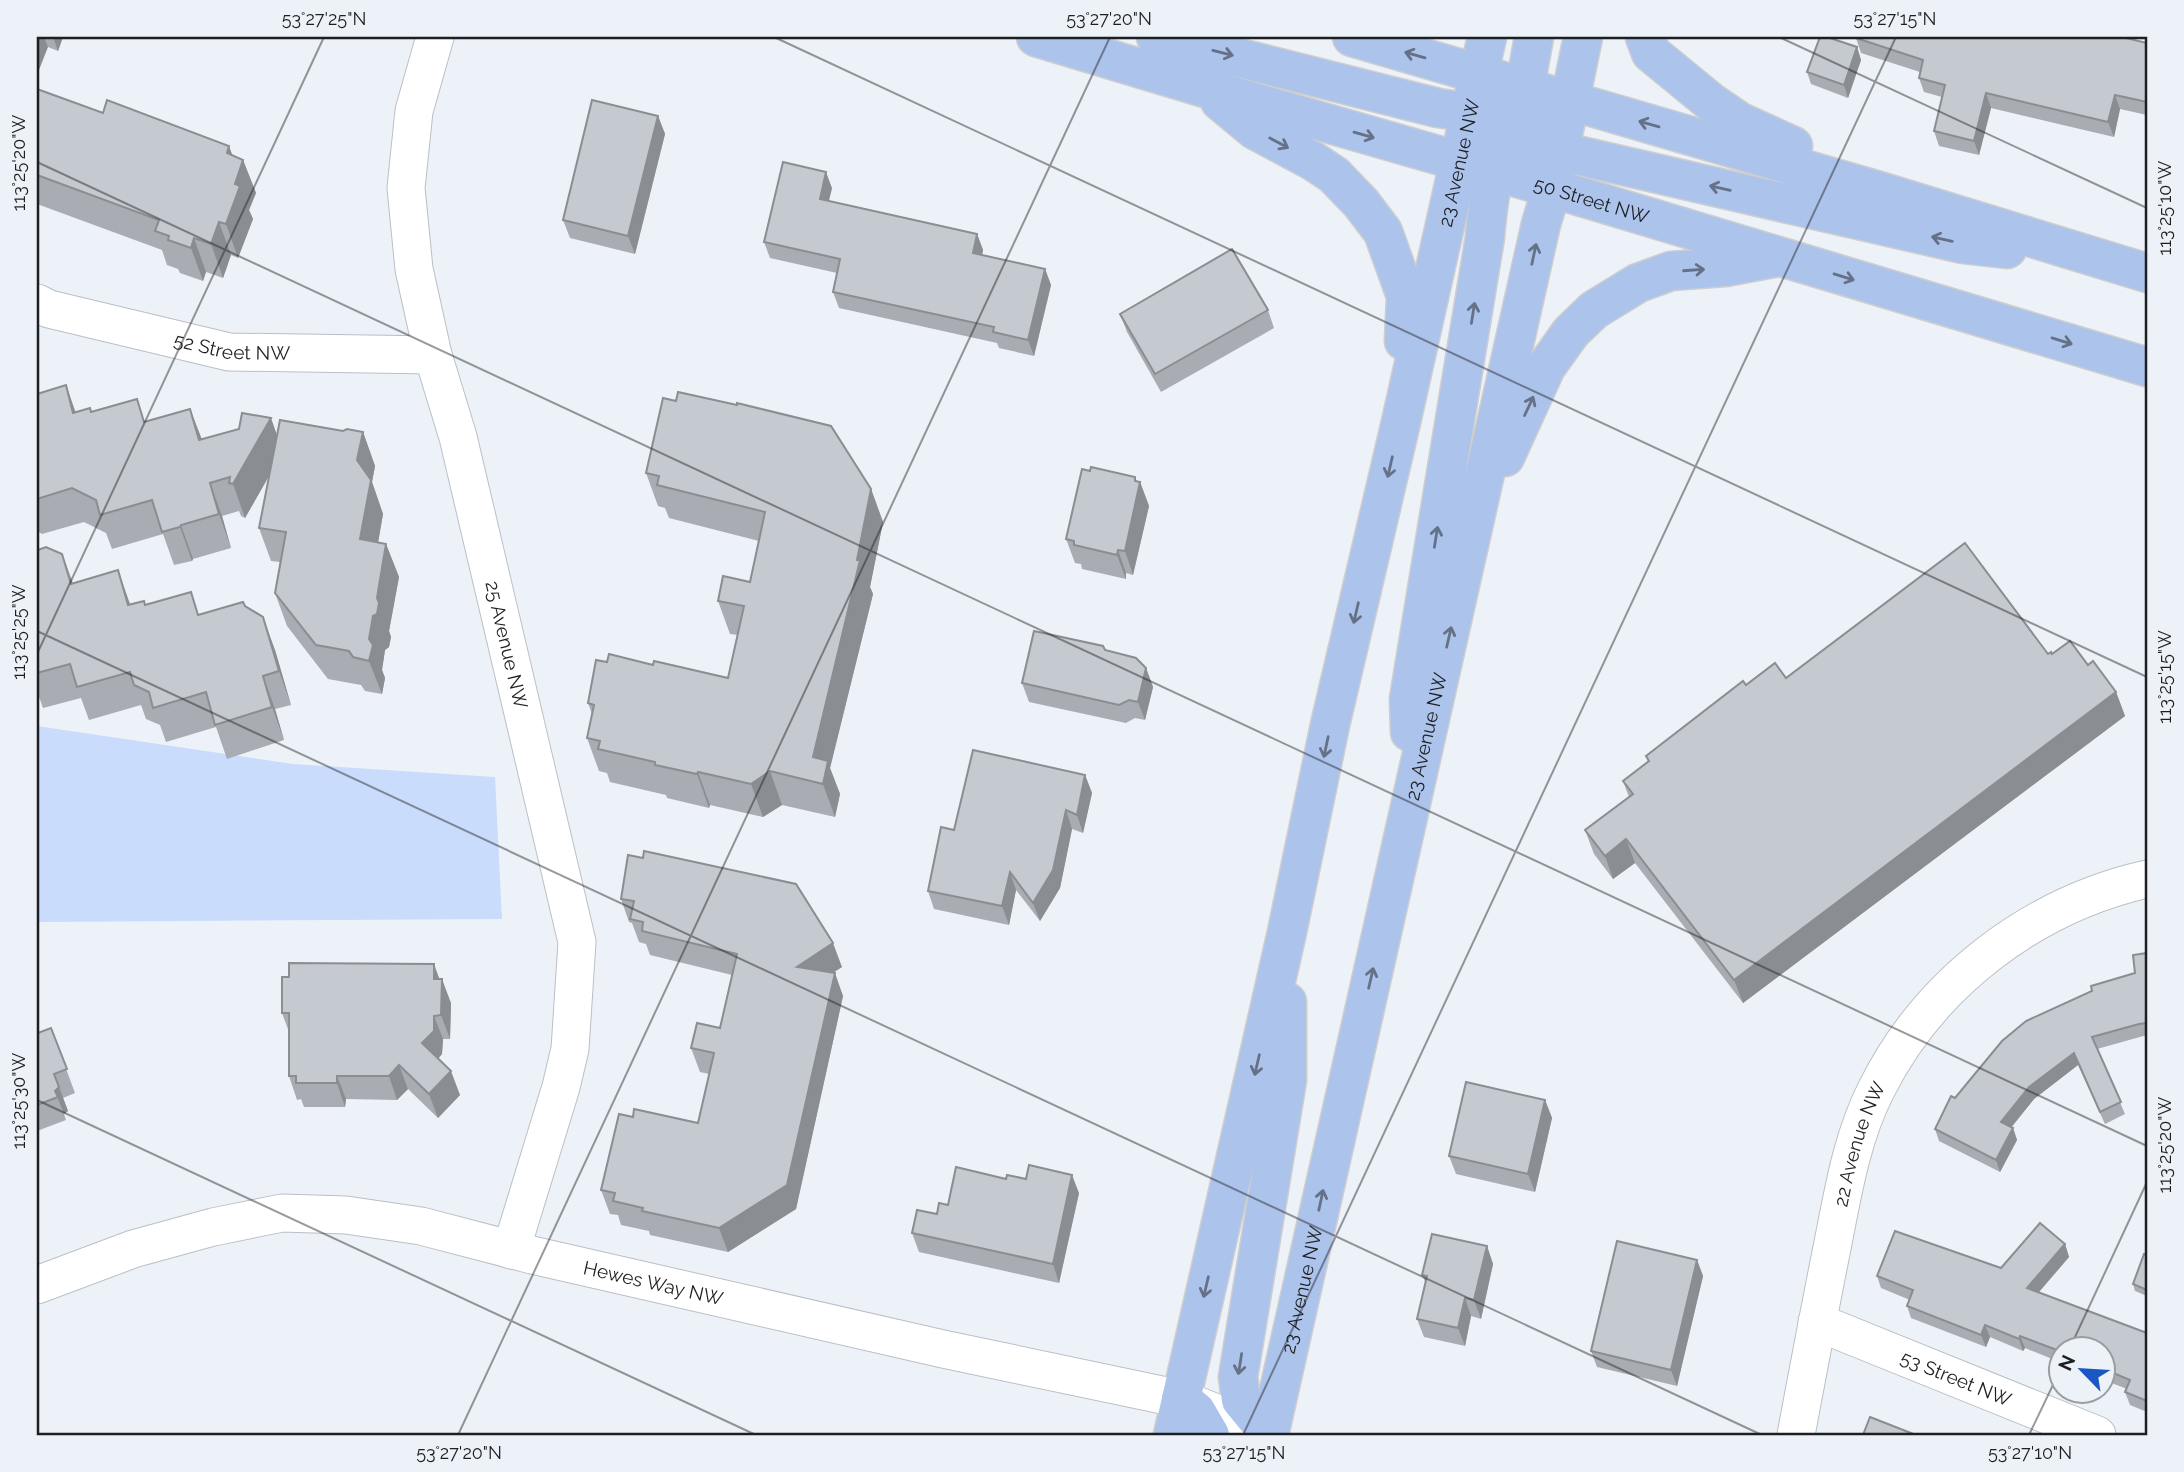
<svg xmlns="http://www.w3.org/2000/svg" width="2184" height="1472" viewBox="0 0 2184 1472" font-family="Raleway,sans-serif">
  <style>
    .green { fill: #cadcfb }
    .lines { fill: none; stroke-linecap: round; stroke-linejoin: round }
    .minor-casing { stroke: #bbbfc6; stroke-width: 39 }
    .major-casing { stroke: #cecece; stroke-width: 41 }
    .minor { stroke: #fff; stroke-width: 37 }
    .major { stroke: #acc3ec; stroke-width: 38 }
    .wall { fill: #a9adb3 }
    .shaded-wall { fill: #8a8d92 }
    .building { fill: #c5c9d0; stroke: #8a8d92; stroke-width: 2 }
    .oneway { stroke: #657187 }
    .ticks { fill: none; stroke: #1e1f22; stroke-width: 2; stroke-opacity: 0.45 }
    .labels { text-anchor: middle; stroke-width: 7; stroke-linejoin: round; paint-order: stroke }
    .street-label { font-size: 19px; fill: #1e1f22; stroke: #edf2f9 }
    .neatline { fill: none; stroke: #1e1f22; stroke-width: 2.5 }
    .ticks-label { font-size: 18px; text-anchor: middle; fill: #1e1f22 }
  </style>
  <rect width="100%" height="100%" fill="#edf2f9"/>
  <path class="green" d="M37 726 293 764 495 777 502 919 37 922Z"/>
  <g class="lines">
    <g class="minor-casing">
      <g id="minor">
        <path id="s1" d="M435 37 414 111 406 188 414 269 433 355 458 437 577 942 570 1049 561 1087 511 1250"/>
        <path id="s2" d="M37 303 49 309 229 352 433 355"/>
        <path id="s3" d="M37 1285 133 1249 213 1227 282 1213 346 1215 421 1226 532 1255 943 1349 1181 1399 1269 1434"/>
        <path id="s4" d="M1817 1322 2097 1435"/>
        <path id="s5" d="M1796 1435C1808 1371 1820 1307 1833 1243 1843 1192 1852 1137 1876 1090 1929 983 2032 905 2147 879"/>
      </g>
    </g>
    <g class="major-casing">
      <g id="major">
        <path id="s6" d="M1036 37 1205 88 1552 188 2147 367"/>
        <path d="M1156 37 1438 108 1495 116"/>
        <path d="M1352 37 1879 191 2147 273"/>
        <path d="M1534 37 1525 87 1528 113 1546 169"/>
        <path d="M1645 37 1651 53 1712 103 1740 122 1793 146"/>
        <path d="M1220 101 1255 130 1313 161 1334 175 1361 203 1383 232 1406 296 1404 341"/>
        <path d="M1471 157C1505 144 1524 146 1559 151L1963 244 2007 249"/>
        <path d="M1505 457 1546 367 1571 332 1594 310 1638 283 1671 271 1725 267 1773 258"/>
        <path d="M1410 732 1409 699 1485 237C1487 200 1500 151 1496 116 1494 100 1487 88 1479 75"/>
        <path d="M1181 1399 1196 1411 1210 1435"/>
        <path d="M1269 1434 1241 1400 1238 1377 1287 1080V1002"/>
        <path id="s7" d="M1173 1435 1287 932 1330 725 1401 422 1487 37"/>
        <path id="s8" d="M1269 1435 1541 224 1552 188 1583 37"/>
      </g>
    </g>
    <use href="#minor" class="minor"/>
    <use href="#major" class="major"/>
  </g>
  <g class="wall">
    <path d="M37 37H63L58 51 48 47Z"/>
    <path d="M1856 38 2147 43V115L2120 109 2114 137 1991 108 1979 155 1939 146 1934 131 1942 97 1924 92 1919 78 1920 72 1861 53Z"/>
    <path d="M1857 47 1861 60 1848 98 1811 84 1807 72Z"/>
    <path d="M37 89 103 113 243 160 256 193 249 210 253 219 238 258 231 255 223 278 206 272 203 281 180 273 178 269 167 265 162 250 37 204Z"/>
    <path d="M658 116 665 134 635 254 570 238 563 220Z"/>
    <path d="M832 188 829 201 977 234 983 250 982 255 1045 269 1051 285 1034 356 999 348 997 343 839 308 833 292 837 273 770 258 764 242Z"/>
    <path d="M1268 310 1274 328 1161 392 1127 332 1120 314Z"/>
    <path d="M37 394 76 412H92L146 422 190 409 201 439 343 431 363 432 375 466 372 482 383 514 378 542 386 544 399 577 389 631 391 637 389 647 385 650 382 670 385 678 382 694 365 691 361 685 328 679 287 626 275 593 280 562 271 561 259 528 269 475 245 518 241 516 239 511 222 516 231 548 193 559 192 561 174 565 163 534 112 549 106 533 84 522 42 534 37 531Z"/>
    <path d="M646 473 871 489 883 522 870 587 873 594 830 768 840 794 835 817 782 805 763 817 710 805 709 808 667 798 666 795 610 782 607 773 599 771 587 738 592 714 588 703 607 662 653 665 728 678 738 635 730 634 718 601 750 582 759 541 669 518 665 508 658 506Z"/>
    <path d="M1137 481 1140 482 1149 506 1133 575 1126 573V579L1082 569 1081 564 1075 563 1066 539Z"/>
    <path d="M37 547 38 550 62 554 73 583 131 604 145 605 199 614 245 607 275 650 291 705 275 709 284 740 227 759 216 727 166 742 160 725 146 719 141 705 89 720 81 698 43 708 37 691Z"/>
    <path d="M1105 650 1146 668 1153 687 1145 720 1135 718 1126 723 1029 702 1022 683Z"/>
    <path d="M2048 654H2052L2088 665 2116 692 2125 716 1743 1003 1635 863 1613 879 1594 854 1585 830 1629 797 1623 781 1648 762 1646 756 1746 685 1786 678Z"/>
    <path d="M1085 775 1092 793 1083 833 1072 829 1060 888 1040 921 1016 890 1009 925 934 909 928 891 954 830Z"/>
    <path d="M628 855 842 967 833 972 843 996 796 1209 728 1252 650 1235 649 1231 621 1225 618 1215 610 1214 601 1190 633 1117 698 1123 709 1074 700 1072 691 1048 720 1028 732 975 650 955 646 944 639 942 632 923 629 922 621 899Z"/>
    <path d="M2147 953V1035L2097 1049 2125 1114 2105 1124 2078 1065 2034 1099 2011 1127 2013 1128 2017 1140 2000 1172 1939 1141 1935 1129 1955 1098 2135 973Z"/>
    <path d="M289 977 439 979 451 1003 450 1039H443L442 1054 438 1059 460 1095 438 1118 408 1089 397 1100 346 1099 345 1107H304L301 1099 297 1100 289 1076V1032L282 1013Z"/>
    <path d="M51 1028 75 1093 63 1098 68 1111 64 1114 66 1120 37 1131V1030L38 1033Z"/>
    <path d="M1545 1100 1552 1118 1535 1192 1456 1174 1449 1156Z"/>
    <path d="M1006 1179 1079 1193 1059 1283 919 1252 912 1233 948 1205Z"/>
    <path d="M2065 1244 2069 1257 2039 1292 2147 1333V1412L2130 1405 2125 1392 2127 1389 2104 1380V1349H2062V1363L2025 1348 2023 1351 1990 1337 1986 1347 1911 1318 1907 1306 1910 1300 1881 1288 1877 1276 2001 1268Z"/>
    <path d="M1487 1246 1493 1264 1481 1319 1471 1316 1465 1346 1424 1337 1417 1319 1426 1284 1422 1275Z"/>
    <path d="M2147 1255V1296L2135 1291 2133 1284Z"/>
    <path d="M1697 1260 1703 1276 1677 1386 1597 1367 1591 1351Z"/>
  </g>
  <g class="shaded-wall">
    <path d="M37 37H44L48 47 37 75Z"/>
    <path d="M53 37H63L58 51Z"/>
    <path d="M1857 47 1861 60 1848 98 1844 85Z"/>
    <path d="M1986 93 1991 108 1979 155 1974 141Z"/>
    <path d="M2115 95 2120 109 2114 137 2108 122Z"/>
    <path d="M658 116 665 134 635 254 628 236Z"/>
    <path d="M229 146 239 173 243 160 256 193 249 210 253 219 238 258 226 224 227 153Z"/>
    <path d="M826 172 832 188 825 215 820 199Z"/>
    <path d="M219 222 231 255 223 278 211 244Z"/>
    <path d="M977 234 983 250 979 269 973 253Z"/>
    <path d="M194 238 206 272 203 281 191 248Z"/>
    <path d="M1045 269 1051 285 1034 356 1028 340Z"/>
    <path d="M66 385 78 419 73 413Z"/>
    <path d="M190 409 203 442 199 440Z"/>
    <path d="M271 418 283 452 245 518 233 484Z"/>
    <path d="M363 432 375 466 372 482 383 514 373 572 360 539 357 460Z"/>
    <path d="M1135 477 1139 487 1140 482 1149 506 1133 575 1125 551Z"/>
    <path d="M210 483 222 516 231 548 219 514Z"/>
    <path d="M871 489 883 522 870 587 873 594 830 768 840 794 835 817 813 757 857 560Z"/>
    <path d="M181 525 193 559 192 561 180 527Z"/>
    <path d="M386 544 399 577 389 631 391 637 389 647 385 650 382 670 385 678 382 694 369 661V639Z"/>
    <path d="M1118 550 1126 573V579L1117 555Z"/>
    <path d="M62 554 74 588 71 584Z"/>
    <path d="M118 570 130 604 140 639 128 605Z"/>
    <path d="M263 617 275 650 291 705 279 671Z"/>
    <path d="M1146 668 1153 687 1145 720 1138 702Z"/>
    <path d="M263 676 275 709 284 740 272 707Z"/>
    <path d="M2116 692 2125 716 1743 1003 1734 980Z"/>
    <path d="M770 771 782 805 763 817 751 784Z"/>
    <path d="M698 772 710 805 709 808 697 774Z"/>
    <path d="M1085 775 1092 793 1083 833 1077 815Z"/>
    <path d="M1066 810 1072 829 1060 888 1040 921 1033 903Z"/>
    <path d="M1626 839 1635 863 1613 879 1605 856Z"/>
    <path d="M1010 872 1016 890 1009 925 1002 906Z"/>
    <path d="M833 943 842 967 805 991 797 967Z"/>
    <path d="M434 964 442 986V979L451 1003 450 1039 441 1015 434 979Z"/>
    <path d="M835 973 843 996 796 1209 728 1252 719 1228Z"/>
    <path d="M434 1016 443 1039 442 1054 430 1067 422 1043Z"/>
    <path d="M2074 1053 2078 1065 2034 1099 2006 1134 2001 1122 2029 1087Z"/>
    <path d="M399 1065 408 1089 397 1100 389 1076Z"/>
    <path d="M451 1071 460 1095 438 1118 429 1094Z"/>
    <path d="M337 1076 346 1099 345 1107 337 1083Z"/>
    <path d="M59 1087 68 1111 64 1114 55 1091Z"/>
    <path d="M1545 1100 1552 1118 1535 1192 1528 1174Z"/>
    <path d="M2013 1128 2017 1140 2000 1172 1996 1160Z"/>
    <path d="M1072 1175 1079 1193 1059 1283 1053 1264Z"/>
    <path d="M2065 1244 2069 1257 2032 1300 2027 1288Z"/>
    <path d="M1487 1246 1493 1264 1481 1319 1474 1300Z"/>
    <path d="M1697 1260 1703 1276 1677 1386 1671 1370Z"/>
    <path d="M1465 1298 1471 1316 1465 1346 1458 1328Z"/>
    <path d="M1985 1325 1990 1337 1986 1347 1981 1335Z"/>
    <path d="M2020 1336 2025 1348 2023 1351 2019 1339Z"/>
  </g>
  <g class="building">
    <path d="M1820 37H1827L1857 47 1844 85 1807 72Z"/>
    <path d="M1856 37H2122L2147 43V102L2115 95 2108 122 1986 93 1974 141 1934 131 1945 85 1919 78 1923 60 1856 38Z"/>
    <path d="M37 89 103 113 107 100 229 146 227 153 243 160 235 184 240 186 226 224 219 222 211 244 194 238 191 248 168 240 169 236 155 231 159 220 37 175Z"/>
    <path d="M592 100 658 116 628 236 563 220Z"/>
    <path d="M783 162 826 172 820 199 977 234 973 253 1045 269 1028 340 993 332 994 327 833 292 840 259 764 242Z"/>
    <path d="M1232 249 1268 310 1155 374 1120 314Z"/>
    <path d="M66 385 73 413 90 408 91 412 137 399 144 422 190 409 199 440 239 429 242 413 271 418 233 484 229 483 230 477 210 483 219 514 181 525 180 527 162 532 152 500 100 515 96 500 72 488 37 499V394Z"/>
    <path d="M678 392 737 405V403L831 426 871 489 857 560H860L813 757 828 761 823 784 770 771 751 784 698 772 697 774 655 765V762L598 749 600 741 587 738 594 705 588 703 596 660 607 662 609 654 653 665 654 661 728 678 744 606 718 601 723 576 750 582 765 512 657 485 659 476 646 473 663 398 676 401Z"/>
    <path d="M280 420 343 431 347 429 363 432 357 460 371 480 360 539 386 544 377 598 379 603 377 614 373 616 369 639 373 645 369 661 353 657 349 651 316 645 275 593 286 532 259 528Z"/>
    <path d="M1091 467 1135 477V481L1140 482 1125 551 1118 550 1117 555 1074 545V541L1066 539 1082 469 1090 471Z"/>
    <path d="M1965 543 2048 654 2051 652 2052 654 2070 641 2088 665 2093 661 2116 692 1734 980 1626 839 1605 856 1585 830 1633 794 1623 781 1649 761 1646 756 1743 681 1746 685 1775 663 1786 678Z"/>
    <path d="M37 547 38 550 46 547 62 554 71 584 118 570 128 605 144 601 145 605 191 592 198 615 243 602 245 606 263 617 279 671 263 676 272 707 215 725 206 692 153 708 149 692 134 685 130 672 77 687 70 664 37 673Z"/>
    <path d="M1034 631 1103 646 1105 650 1136 658 1146 668 1138 702 1129 700 1119 705 1022 683Z"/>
    <path d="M973 750 1085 775 1077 815 1066 810 1053 870 1033 903 1010 872 1002 906 928 891 941 827 954 830Z"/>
    <path d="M644 851 796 884 833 943 797 967 835 973 787 1185 719 1228 642 1211 643 1208 613 1201 615 1193 601 1190 619 1114 633 1117 634 1109 698 1123 714 1053 691 1048 697 1023 720 1028 737 954 642 931 643 922 630 919 634 901 621 899 628 855 643 858Z"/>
    <path d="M2147 953V1023L2139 1024 2092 1037 2121 1102 2100 1112 2074 1053 2029 1087 2001 1122 2013 1128 1996 1160 1935 1129 1951 1096 1955 1098 2002 1041 2026 1021 2092 991 2091 986 2135 973 2133 955Z"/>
    <path d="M289 963 434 964V979H442L441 1015 434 1016V1031L422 1043 451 1071 429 1094 399 1065 389 1076H337V1083H296V1076H289V1013H282V977H289Z"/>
    <path d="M51 1028 67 1069 54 1074 59 1087 55 1091 58 1097 37 1105V1030L38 1033Z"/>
    <path d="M1466 1082 1545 1100 1528 1174 1449 1156Z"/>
    <path d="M1029 1165 1072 1175 1053 1264 912 1233 917 1210 937 1214 939 1203 948 1205 956 1167 1006 1179 1007 1175 1026 1179Z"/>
    <path d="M2040 1223 2065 1244 2027 1288 2147 1333V1401L2125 1392 2130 1380 2104 1369V1349H2062V1352L2020 1336 2019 1339 1985 1325 1981 1335 1907 1306 1913 1290 1877 1276 1895 1231 2001 1268Z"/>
    <path d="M1432 1234 1487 1246 1474 1300 1465 1298 1458 1328 1417 1319 1427 1276 1422 1275Z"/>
    <path d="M1617 1241 1697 1260 1671 1370 1591 1351Z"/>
    <path d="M2144 1254 2147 1255V1290L2133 1284Z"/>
    <path d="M1870 1417 1916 1435H1863Z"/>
  </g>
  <defs><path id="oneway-shaft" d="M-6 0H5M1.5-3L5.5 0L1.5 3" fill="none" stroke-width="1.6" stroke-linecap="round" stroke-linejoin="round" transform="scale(1.75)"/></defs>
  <g class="oneway">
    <use href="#oneway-shaft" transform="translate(1223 53) rotate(14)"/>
    <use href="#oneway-shaft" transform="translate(1415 55) rotate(-164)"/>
    <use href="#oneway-shaft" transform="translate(1649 124) rotate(-164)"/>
    <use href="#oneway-shaft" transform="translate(1364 135) rotate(16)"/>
    <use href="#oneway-shaft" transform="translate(1279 143) rotate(28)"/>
    <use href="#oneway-shaft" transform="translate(1720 188) rotate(-167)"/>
    <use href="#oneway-shaft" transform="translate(1942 239) rotate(-167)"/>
    <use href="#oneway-shaft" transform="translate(1534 254) rotate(-78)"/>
    <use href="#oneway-shaft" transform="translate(1694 270) rotate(-4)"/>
    <use href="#oneway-shaft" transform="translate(1844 277) rotate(17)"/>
    <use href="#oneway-shaft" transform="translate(1473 313) rotate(-81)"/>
    <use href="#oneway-shaft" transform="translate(2062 341) rotate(17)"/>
    <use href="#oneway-shaft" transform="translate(1529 406) rotate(-65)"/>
    <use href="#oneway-shaft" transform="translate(1390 467) rotate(103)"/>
    <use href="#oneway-shaft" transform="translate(1436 537) rotate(-81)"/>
    <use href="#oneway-shaft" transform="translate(1356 613) rotate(103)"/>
    <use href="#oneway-shaft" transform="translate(1449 637) rotate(-77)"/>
    <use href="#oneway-shaft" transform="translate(1326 747) rotate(102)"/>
    <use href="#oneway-shaft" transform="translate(1371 978) rotate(-77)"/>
    <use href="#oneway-shaft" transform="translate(1257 1065) rotate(103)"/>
    <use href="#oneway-shaft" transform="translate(1321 1200) rotate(-78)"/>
    <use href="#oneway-shaft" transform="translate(1206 1287) rotate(103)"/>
    <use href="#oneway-shaft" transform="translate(1240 1364) rotate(99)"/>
  </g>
  <path class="ticks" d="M774 37 2147 677M1779 37 2147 208M37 162 2147 1146M37 631 1762 1435M37 654 324 37M37 1100 756 1435M2069 1350 2147 1182M458 1435 1110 37M1243 1435 1896 37M2029 1435 2062 1366"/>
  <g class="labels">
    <g class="street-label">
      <text dy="7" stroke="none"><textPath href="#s7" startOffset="1304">23 Avenue NW</textPath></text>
      <text dy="7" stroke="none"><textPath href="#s6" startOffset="579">50 Street NW</textPath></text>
      <text dy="7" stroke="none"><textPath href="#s2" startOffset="201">52 Street NW</textPath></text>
      <text dy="7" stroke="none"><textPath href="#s1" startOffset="623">25 Avenue NW</textPath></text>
      <text dy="7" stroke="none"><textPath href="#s8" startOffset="716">23 Avenue NW</textPath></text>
      <text dy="7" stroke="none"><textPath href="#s5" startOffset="298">22 Avenue NW</textPath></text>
      <text dy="7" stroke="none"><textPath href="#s3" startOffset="635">Hewes Way NW</textPath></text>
      <text dy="7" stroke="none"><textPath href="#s8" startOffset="149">23 Avenue NW</textPath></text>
      <text dy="7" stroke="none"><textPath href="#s4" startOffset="150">53 Street NW</textPath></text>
    </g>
  </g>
  <rect width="2184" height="1472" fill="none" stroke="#edf2f9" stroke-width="77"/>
  <g transform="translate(2082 1370) rotate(295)"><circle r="33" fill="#edf2f9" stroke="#9a9ea3" stroke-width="2"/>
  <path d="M0-5L12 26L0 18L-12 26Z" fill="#1b57c3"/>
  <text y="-10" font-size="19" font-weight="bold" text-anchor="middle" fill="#1e1f22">N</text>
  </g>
  <rect x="38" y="38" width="2108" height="1396" class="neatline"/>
  <g class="ticks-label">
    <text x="324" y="25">53°27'25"N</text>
    <text x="1109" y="25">53°27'20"N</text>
    <text x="1895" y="25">53°27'15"N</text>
    <text transform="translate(19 163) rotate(-90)" y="6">113°25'20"W</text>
    <text transform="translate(2165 208) rotate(-90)" y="6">113°25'10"W</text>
    <text transform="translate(19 632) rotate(-90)" y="6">113°25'25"W</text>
    <text transform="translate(2165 677) rotate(-90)" y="6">113°25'15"W</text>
    <text transform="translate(19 1101) rotate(-90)" y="6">113°25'30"W</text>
    <text transform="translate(2165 1145) rotate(-90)" y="6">113°25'20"W</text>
    <text x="459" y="1459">53°27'20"N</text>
    <text x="1244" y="1459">53°27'15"N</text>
    <text x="2030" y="1459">53°27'10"N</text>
  </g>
</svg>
